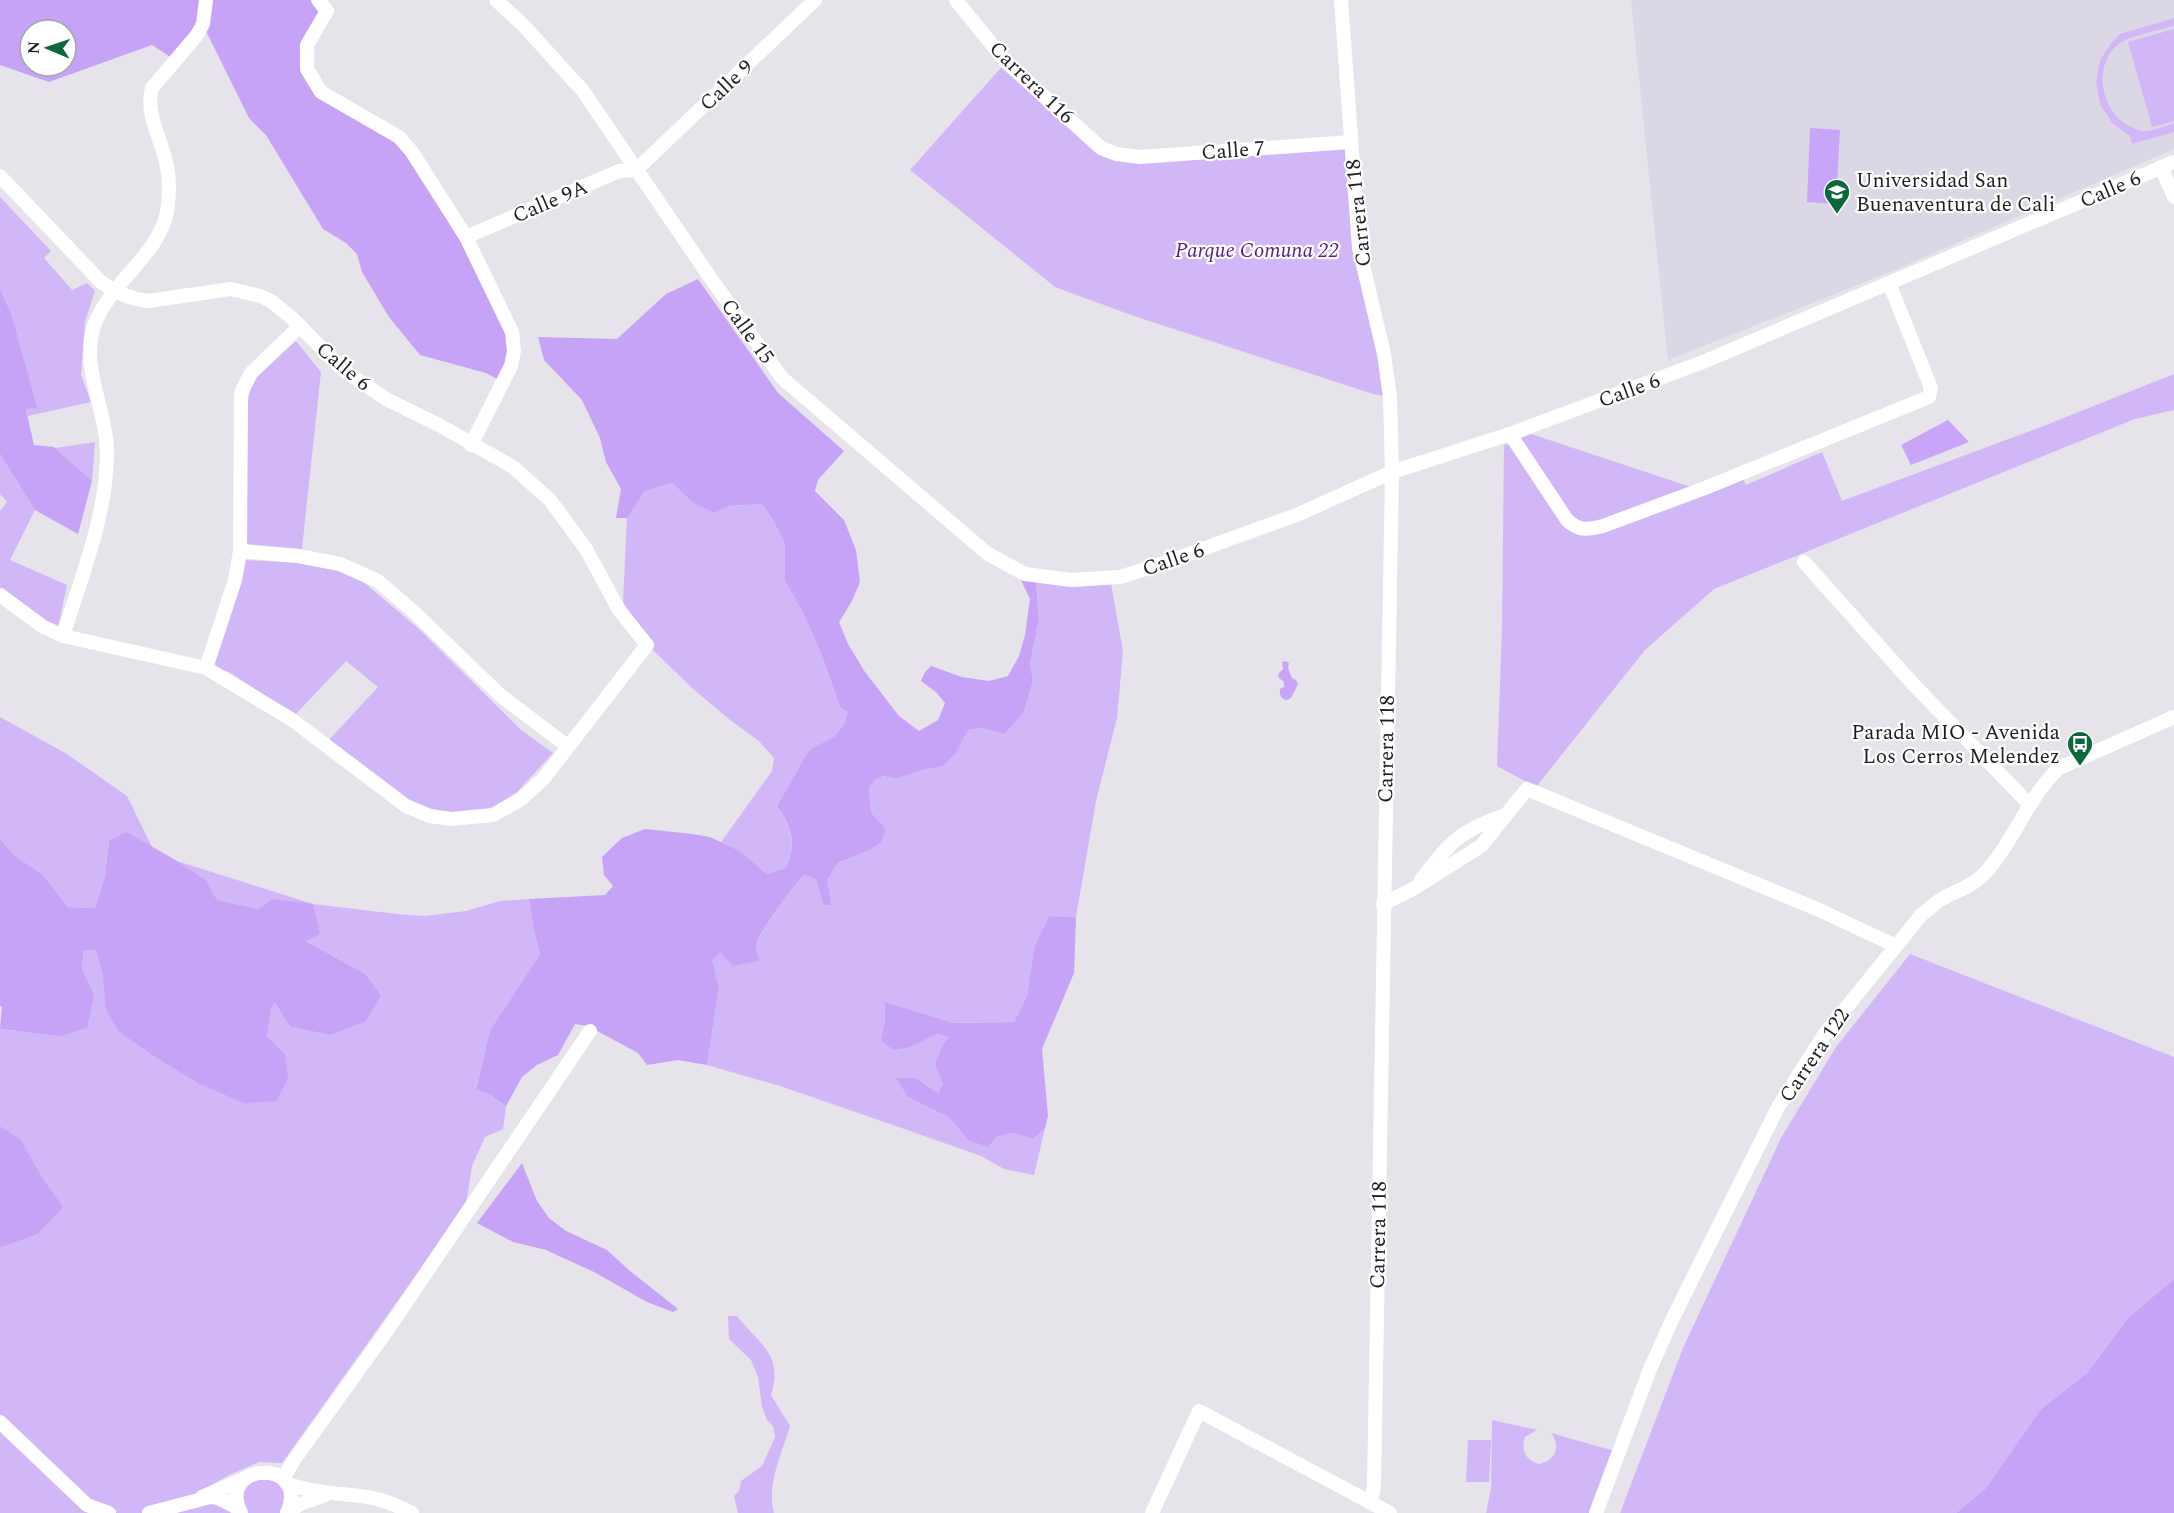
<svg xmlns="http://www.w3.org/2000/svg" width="2174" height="1513" viewBox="0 0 2174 1513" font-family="Spectral,serif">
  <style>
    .built { fill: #dcd7e5 }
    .green { fill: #d2b7f8 }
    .forest { fill: #c7a3f7; fill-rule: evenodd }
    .water { fill: #c9a5f9 }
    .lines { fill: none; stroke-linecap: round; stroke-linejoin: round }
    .minor { stroke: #fff; stroke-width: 14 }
    .labels { text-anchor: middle; stroke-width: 4.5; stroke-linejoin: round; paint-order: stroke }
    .street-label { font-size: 21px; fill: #1f1e21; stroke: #fff }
    .poi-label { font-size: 21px; fill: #1f1e21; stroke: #fff; text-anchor: start }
    .park-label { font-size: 21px; font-style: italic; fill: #542283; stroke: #fff }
  </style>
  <rect width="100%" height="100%" fill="#e6e3eb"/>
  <path class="built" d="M1631 0H2174V149L1885 274 1668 360Z"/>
  <g class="green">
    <path d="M2174 18V26C2161 30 2130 36 2120 43 2092 63 2100 111 2129 126 2134 128 2141 132 2147 131 2156 130 2166 126 2174 123V132L2132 144 2130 136 2112 123 2100 104 2096 82 2100 60 2112 42 2120 34Z"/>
    <path d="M2174 29V121L2152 127 2128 42Z"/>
    <path d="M1006 62 1116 154 1350 142 1359 248 1390 397 1373 394 1131 315 1055 287 910 170Z"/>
    <path d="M0 197 51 251 44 258 72 290 87 283 95 291 85 322 81 375 91 402 28 416 26 408H36L12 316 0 288Z"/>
    <path d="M296 341 321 372 302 549 245 544V416L252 381Z"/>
    <path d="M2174 374V410L2135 419 1714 589 1645 650 1536 787 1497 766 1502 627 1504 445 1531 434 1697 489 1739 471 1746 485 1822 452 1842 501 2046 425Z"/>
    <path d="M95 442 92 481 55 448Z"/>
    <path d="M0 454 35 510 10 560 67 585 58 627 46 623 0 591V511L7 502 0 494Z"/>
    <path d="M672 483 692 502 728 506 762 504 773 520 785 544V581L803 613 821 653 840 707 849 712 845 723 835 736 809 750 777 806C792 828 796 842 786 868L767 874 740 851 721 842 772 771 774 758 759 741 730 720 692 688 654 651 623 602 627 518 645 491Z"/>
    <path d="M246 560 302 563 354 574 419 629 520 729 553 753 518 791 487 811 437 814 411 802 328 741 378 687 346 661 295 715 229 672 212 667Z"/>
    <path d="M1036 581 1075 587 1111 583 1123 651 1117 718 1096 801 1076 917 1049 916 1034 947 1027 996 1014 1022 954 1023 885 1002V1019L881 1040 911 1047 937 1034 949 1037 943 1083 938 1093 916 1078 908 1097 950 1118 968 1140 1014 1133 1033 1139 1045 1128 1034 1175 1004 1169 981 1156 893 1125 780 1086 707 1065 719 988 711 960 720 951 758 961C758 957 755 951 756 947 758 932 793 887 804 875L816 879 823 905 827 880 838 863 853 857 886 829 871 812 869 788 875 780 884 776 896 779 919 771 943 766 956 753 968 730 980 728 1005 734 1024 712 1033 681 1030 664 1039 619Z"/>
    <path d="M0 717 67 754 127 796 152 847 127 832 109 840 105 876 95 908 68 907 43 875 14 855 0 839Z"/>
    <path d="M177 861 313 904 397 914 425 916 466 911 500 901 529 899 533 927 540 954 490 1030 476 1088 489 1094 506 1106 503 1129 485 1137 472 1166 466 1205 282 1463 259 1462 229 1475 210 1486 217 1506 231 1510 234 1513H0V1248L38 1234 62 1207 43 1179 21 1141 0 1126V1029L15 1031 94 996 82 969 84 950H96L103 977 120 1033 161 1061 199 1084 285 1054 267 1036 271 1009 275 1001 290 1027 330 1035 364 973 305 940 259 909 217 900 206 880Z"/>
    <path d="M1910 954 2174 1057V1279L2128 1318 2088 1372 2041 1409 1985 1489 1956 1513H1620L1683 1348 1781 1138 1836 1047Z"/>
    <path d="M728 1316H737C759 1344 784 1355 771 1395L790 1426C782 1454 766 1484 774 1513H738L734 1496 739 1491 741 1481 762 1466 775 1437 773 1426 767 1420 762 1407 758 1377 751 1360 729 1339Z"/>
    <path d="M1492 1420 1537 1430 1525 1437C1521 1450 1525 1460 1539 1464 1556 1461 1561 1446 1551 1433L1618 1452 1596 1513H1486L1491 1489Z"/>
    <path d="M1468 1440H1491L1489 1482H1466Z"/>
    <path d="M246 1478 283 1479 287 1513H241L239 1509Z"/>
  </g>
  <g class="forest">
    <path d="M0 0H318L327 11 307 45V69L321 92 412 152 512 332 503 382 486 373 420 355 389 317 362 272 357 254 346 243 323 229 266 135 249 118 203 25 175 60 152 45 49 82 0 65ZM30 30H66V66H30Z"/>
    <path d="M698 279 778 393 844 451 818 480 815 491 844 520 856 550 860 582 852 601 839 622 848 644 865 672 899 716 919 731 938 720 945 703 936 692 921 681 925 672 931 666 962 677 989 681 1008 676 1019 656 1025 635 1030 599 1020 578 1036 581 1039 619 1030 664 1033 681 1024 712 1005 734 980 728 968 730 956 753 943 766 919 771 896 779 884 776 875 780 869 788 871 812 886 829 881 842 869 850 838 863 827 880 831 905H823L816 879 804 875C793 887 757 933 756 947 756 951 758 957 759 961L733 966 720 952 712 960 719 988 707 1065 678 1060 647 1065 638 1053 588 1026 575 1024 558 1055 537 1065 522 1077 506 1106 489 1094 476 1089 490 1030 540 954 533 927 529 899 605 895 613 886 604 875 602 857 622 838 645 829 692 834 710 837 740 851 767 874 786 868C796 842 793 829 777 806L809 750 835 736 845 723 848 712 840 707 821 653 803 613 785 581V544L773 520 762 504 728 506 714 513 692 502 672 483 645 491 627 518H616L621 489 606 462 600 438 582 400 544 360 538 337 617 339 666 294Z"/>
    <path d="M0 288 12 316 37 408 26 409 34 445 54 447 92 481 78 534 35 510 0 454Z"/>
    <path d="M127 832 177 861 206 880 217 900 259 909 272 899 313 904 320 934 306 941 364 973 381 995 366 1021 330 1035 290 1027 275 1002 271 1009 267 1036 285 1054 288 1078 277 1101 244 1103 199 1084 161 1061 120 1033 106 1010 103 977 96 950H84L82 969 94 995 87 1028 61 1036 0 1029 2 1007 0 1006V839L14 855 43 875 68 907 95 908 105 876 109 840Z"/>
    <path d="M1049 916 1076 917 1074 973 1042 1049 1048 1116 1045 1128 1033 1139 1014 1133 997 1136 988 1147 968 1140 950 1118 908 1097 896 1078H916L938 1093 943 1083 935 1064 942 1046 949 1037 937 1034 911 1047 893 1050 881 1040 885 1019V1002L954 1023 1014 1022 1027 996 1034 947Z"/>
    <path d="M0 1126 21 1140 43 1179 63 1207 38 1234 0 1248Z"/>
    <path d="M522 1163 537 1201 549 1218 566 1231 607 1250 630 1271 678 1309 673 1312 647 1302 594 1272 546 1250 513 1242 477 1223Z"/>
    <path d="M2174 1279V1513H1956L1985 1489 2041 1409 2088 1372 2128 1318Z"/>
  </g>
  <g class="water">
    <path d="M1810 128 1840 130 1836 204 1807 202Z"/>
    <path d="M1948 420 1969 442 1911 465 1901 445Z"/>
    <path d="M1285 661 1289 663 1288 668 1292 678 1296 680 1298 684 1291 698 1287 700C1281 699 1279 695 1280 689L1284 687V682L1278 677 1279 673 1283 669 1282 662Z"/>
  </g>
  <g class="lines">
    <g class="minor">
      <path d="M318 0 327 11 307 45V69L321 92 399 137 412 152 466 237 512 332 514 351 511 366 471 445"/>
      <path d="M496 0 524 26 583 91 707 273 782 378 988 554 1025 574 1071 580 1120 577 1164 563 1299 514 1392 472 1510 434 1703 362 2174 162"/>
      <path d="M956 0 1006 62 1101 148 1116 154 1140 157 1350 142"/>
      <path d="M1341 0 1359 248 1384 354 1390 397 1392 472 1374 1486 1371 1502"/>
      <path d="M2161 167 2174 197"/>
      <path d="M636 170 815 0"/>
      <path d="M0 176 101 282C116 293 130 299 148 301L231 289 260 296 271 301 292 318 342 369 386 399 441 426 513 467 550 500 586 549 619 610 647 645 544 778 520 800 493 815 451 819 430 816 406 806 291 719 206 668 63 636 42 626 0 595"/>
      <path d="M466 237 619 171 636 170"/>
      <path d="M1510 434 1567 520C1579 531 1587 530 1603 526L1705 488 1929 397 1931 388 1889 283"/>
      <path d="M240 551 298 556 340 564 378 581 415 613 500 695 567 746"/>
      <path d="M1804 562 1913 684 2030 805"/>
      <path d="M63 636C81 578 106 517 107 456 108 412 80 369 94 326 109 283 159 255 167 212 169 198 170 181 167 167 162 139 145 116 152 88L197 35 203 24 206 0"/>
      <path d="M206 668 235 580 240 551 241 393 251 373 299 327"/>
      <path d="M1421 880C1449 843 1460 830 1506 815"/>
      <path d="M1383 904 1413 889 1481 846 1527 789 1817 909 1896 946"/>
      <path d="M0 1422 87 1505 109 1513"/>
      <path d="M283 1479 294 1460 386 1332 590 1031"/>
      <path d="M286 1483C312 1493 339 1493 367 1497 383 1499 398 1506 412 1513"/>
      <path d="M202 1497 246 1478"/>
      <path d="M149 1513 210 1497 219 1498 239 1509"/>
      <path d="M241 1513C215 1462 311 1457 287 1513"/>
      <path d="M287 1513 300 1504 326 1495"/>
      <path d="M1152 1513 1199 1411 1390 1513"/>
      <path d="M1596 1513 1650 1369 1672 1320 1778 1107 1824 1035 1922 914C1928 910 1934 904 1940 900 1955 891 1972 887 1984 874 2014 842 2027 798 2059 768L2174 717"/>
    </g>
  </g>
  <defs>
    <g id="university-pin" transform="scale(1.35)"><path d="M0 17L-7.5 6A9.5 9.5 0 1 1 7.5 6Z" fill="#0c683c" stroke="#fff"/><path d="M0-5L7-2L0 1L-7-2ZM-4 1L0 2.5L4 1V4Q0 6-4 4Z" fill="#fff"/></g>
    <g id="bus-pin" transform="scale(1.35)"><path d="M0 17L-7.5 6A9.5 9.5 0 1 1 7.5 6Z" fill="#0c683c" stroke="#fff"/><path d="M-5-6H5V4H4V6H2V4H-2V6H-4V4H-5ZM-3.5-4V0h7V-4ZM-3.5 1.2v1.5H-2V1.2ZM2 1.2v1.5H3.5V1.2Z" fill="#fff"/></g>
  </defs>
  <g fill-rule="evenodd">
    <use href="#university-pin" x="1837" y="192"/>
    <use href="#bus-pin" x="2080" y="744"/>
  </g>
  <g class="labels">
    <g class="street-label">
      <text transform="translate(1032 82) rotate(44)" y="7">Carrera 116</text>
      <text transform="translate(726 85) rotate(-43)" y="7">Calle 9</text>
      <text transform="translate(1233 150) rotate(-4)" y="7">Calle 7</text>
      <text transform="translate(2110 189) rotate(-23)" y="7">Calle 6</text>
      <text transform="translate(550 201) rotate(-23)" y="7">Calle 9A</text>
      <text transform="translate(1358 213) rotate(-96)" y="7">Carrera 118</text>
      <text transform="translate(748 331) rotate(54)" y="7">Calle 15</text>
      <text transform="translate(344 366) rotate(40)" y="7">Calle 6</text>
      <text transform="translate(1629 390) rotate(-20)" y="7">Calle 6</text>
      <text transform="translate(1173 559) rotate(-19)" y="7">Calle 6</text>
      <text transform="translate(1386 749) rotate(-89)" y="7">Carrera 118</text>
      <text transform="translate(1814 1055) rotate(-56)" y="7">Carrera 122</text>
      <text transform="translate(1378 1235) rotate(-89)" y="7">Carrera 118</text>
    </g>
    <g class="poi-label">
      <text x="1856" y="187">Universidad San<tspan x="1856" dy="24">Buenaventura de Cali</tspan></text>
      <text x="2060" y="739" text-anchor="end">Parada MIO - Avenida<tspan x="2060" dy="24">Los Cerros Melendez</tspan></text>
    </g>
    <g class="park-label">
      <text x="1257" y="257">Parque Comuna 22</text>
    </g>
  </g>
  <g transform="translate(48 48) rotate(272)"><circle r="28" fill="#ffffff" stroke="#a5a5a6" stroke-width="1.5"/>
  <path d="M0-4.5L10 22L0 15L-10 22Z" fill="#0c683c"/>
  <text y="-9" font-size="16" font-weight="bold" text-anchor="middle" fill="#1f1e21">N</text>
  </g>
</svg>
